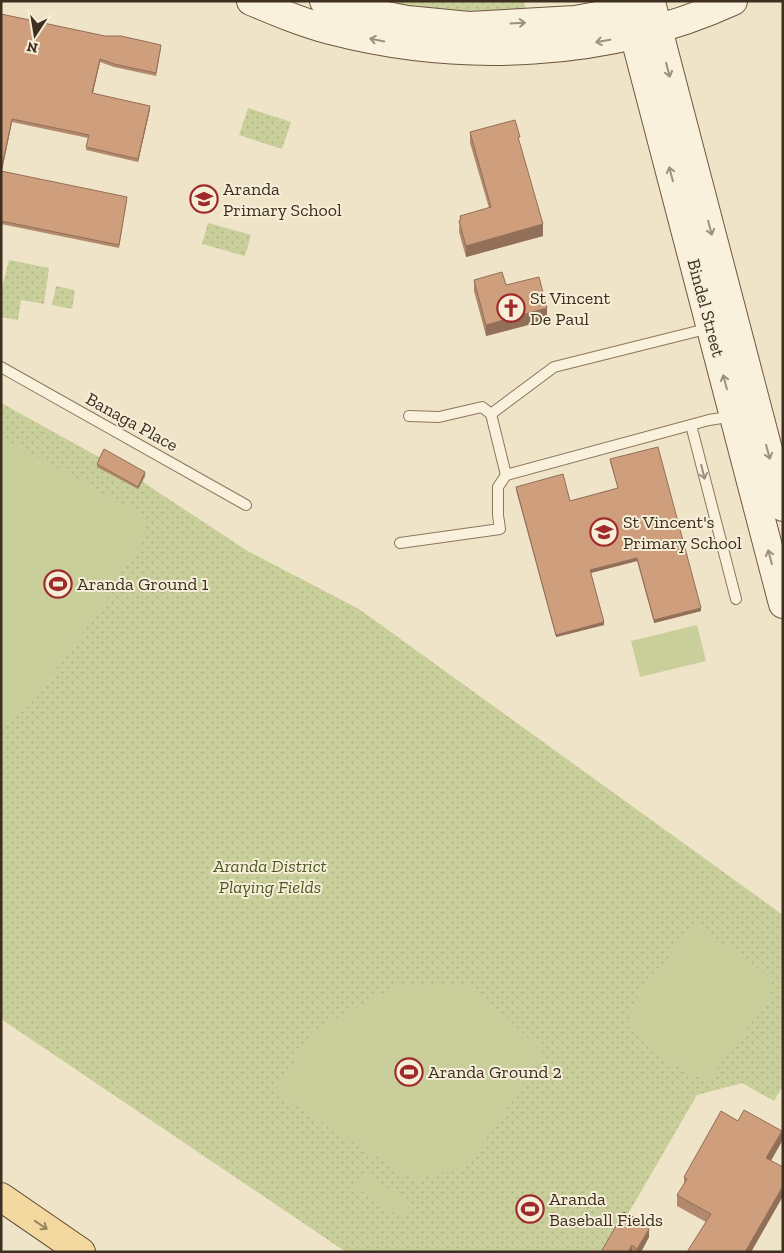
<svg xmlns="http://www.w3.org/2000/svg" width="784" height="1253" viewBox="0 0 784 1253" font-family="'Zilla Slab',serif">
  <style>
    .green { fill: url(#green-dots) }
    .pitch { fill: #c9cf9b }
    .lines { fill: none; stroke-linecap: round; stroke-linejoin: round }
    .lane-casing { stroke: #8d765c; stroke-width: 12 }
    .secondary-casing { stroke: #6f573f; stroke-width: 30 }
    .primary-casing { stroke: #5b4430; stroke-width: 30 }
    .lane { stroke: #faf1dc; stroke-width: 10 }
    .secondary { stroke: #faf1dc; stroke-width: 28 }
    .primary { stroke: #f3d9a0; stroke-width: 28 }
    .wall { fill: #b2896c }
    .shaded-wall { fill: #916f58 }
    .building { fill: #cf9f7d; stroke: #916f58 }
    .oneway { stroke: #9c907e }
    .oneway2 { stroke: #988460 }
    .labels { text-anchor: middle; stroke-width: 4; stroke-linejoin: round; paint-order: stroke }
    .poi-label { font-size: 18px; fill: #3d2e20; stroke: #f7eed8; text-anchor: start }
    .street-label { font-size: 18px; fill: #3d2e20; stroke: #f7eed8 }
    .park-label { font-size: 18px; font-style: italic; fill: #4d5a26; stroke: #f7eed8 }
  </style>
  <defs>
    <pattern id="green-dots" width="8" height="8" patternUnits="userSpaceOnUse" patternTransform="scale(1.25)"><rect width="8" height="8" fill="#c9cf9b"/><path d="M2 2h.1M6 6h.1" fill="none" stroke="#aeb285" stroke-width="1.8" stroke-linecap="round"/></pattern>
  </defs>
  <rect width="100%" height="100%" fill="#f0e4c8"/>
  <g class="green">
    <path d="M376 1H524L527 19 422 11Z"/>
    <path d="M248 108 291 122 282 149 239 135Z"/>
    <path d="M208 223 251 235 245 256 202 244Z"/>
    <path d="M9 260 49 268 44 304 21 300 18 320 1 317V292Z"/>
    <path d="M56 286 75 290 72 309 52 305Z"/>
    <path d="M1 403 99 457 103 450 146 475 143 482 246 550 359 609 783 915V1086L774 1101 742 1083 697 1095 606 1252H346L1 1019Z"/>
  </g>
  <g class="pitch">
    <path d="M1 437 145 517V536L136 551 125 565 104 604 40 690 1 731Z"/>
    <path d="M697 625 706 661 640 677 631 641Z"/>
    <path d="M695 924 771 978 769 999 707 1082 654 1053 627 1025 638 997Z"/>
    <path d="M397 986 474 987 543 1052 468 1166 413 1180 275 1092 313 1031Z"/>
    <path d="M364 1172 410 1204 401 1218 354 1186Z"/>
  </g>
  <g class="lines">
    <g class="lane-casing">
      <g id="lane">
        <path d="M710 328 554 367 491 414 506 475 709 420 734 416"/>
        <path d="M1 367 246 505"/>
        <path d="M409 416 439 417 482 407 491 414"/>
        <path d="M691 425 736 599"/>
        <path d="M400 543 500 529 498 515V487L506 475"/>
      </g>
    </g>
    <g class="secondary-casing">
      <g id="secondary">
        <path d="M251 1C277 12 303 23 330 30 461 64 608 58 733 1"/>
        <path d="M324 1 346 8 407 20 469 26 575 20 647 7"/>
        <path d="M652 6 783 507"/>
        <path d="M628 11 783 604"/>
      </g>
    </g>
    <g class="primary-casing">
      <path id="primary" d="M1 1197 81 1252"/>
    </g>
    <use href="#lane" class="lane"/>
    <use href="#secondary" class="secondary"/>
    <use href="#primary" class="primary"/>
  </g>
  <g class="wall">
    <path d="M1 14 161 48 156 76 114 67 100 62 93 93 150 109 138 162 86 150 88 138 12 122 2 171 127 200 119 248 1 224Z"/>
    <path d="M470 132 520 144 543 236 466 257 459 232 460 216 489 208 470 143Z"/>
    <path d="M474 280 506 285 547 320 486 336 474 291Z"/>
    <path d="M610 459 701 611 654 623 637 561 591 573 604 625 556 637 516 490V487L570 501 618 488 610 462Z"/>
    <path d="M97 464 145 475 138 489 97 467Z"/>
    <path d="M782 1141 771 1161 783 1167V1196L751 1252H687L706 1222 677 1206V1195L684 1184V1177Z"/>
    <path d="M645 1226 649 1237 641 1252H601Z"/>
  </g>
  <g class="shaded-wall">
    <path d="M100 59V62L92 96V93Z"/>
    <path d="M150 106V109L138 162V159Z"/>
    <path d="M12 119V122L1 174V171Z"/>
    <path d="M543 224V236L466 257V246Z"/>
    <path d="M547 308V320L486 336V325Z"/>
    <path d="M145 472V475L138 489V487Z"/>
    <path d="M637 558V561L590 573V570Z"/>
    <path d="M701 608V611L654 623V620Z"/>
    <path d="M604 622V625L556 637V635Z"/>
    <path d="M782 1131V1141L766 1169V1158Z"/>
    <path d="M783 1186V1196L751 1252H745Z"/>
    <path d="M649 1229V1237L641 1252H637V1249Z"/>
    <path d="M632 1245V1252H628Z"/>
  </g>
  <g class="building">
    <path d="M1 14 105 36H121L161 45 156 73 114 64 100 59 92 93 150 106 138 159 86 147 89 135 12 119 1 171Z"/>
    <path d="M515 120 520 137H518L543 224 466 246 459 221 461 220 460 216 491 207 470 132Z"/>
    <path d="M1 171 127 197 119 245 1 221Z"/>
    <path d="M502 272 506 285 539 277 547 308 486 325 474 280Z"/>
    <path d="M658 447 701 608 654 620 637 558 590 570 604 622 556 635 516 487 563 474 570 501 618 488 610 459Z"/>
    <path d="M104 449 145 472 138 487 97 464Z"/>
    <path d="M744 1110 782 1131 766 1158 783 1167V1186L745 1252H687L711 1214 677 1195 687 1179 684 1177 721 1111 738 1121Z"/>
    <path d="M624 1212 645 1223 644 1225 649 1229 637 1249 632 1245 628 1252H601Z"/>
  </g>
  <defs><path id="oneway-shaft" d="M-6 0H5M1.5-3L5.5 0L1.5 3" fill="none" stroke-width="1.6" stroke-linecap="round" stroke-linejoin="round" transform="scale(1.25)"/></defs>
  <g class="oneway">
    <use href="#oneway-shaft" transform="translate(518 23) rotate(-3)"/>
    <use href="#oneway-shaft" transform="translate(377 40) rotate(-168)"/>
    <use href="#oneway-shaft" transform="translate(603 41) rotate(170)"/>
    <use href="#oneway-shaft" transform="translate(668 70) rotate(75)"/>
    <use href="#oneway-shaft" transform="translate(671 174) rotate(-105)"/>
    <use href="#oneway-shaft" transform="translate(710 228) rotate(75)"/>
    <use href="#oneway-shaft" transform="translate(725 382) rotate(-105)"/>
    <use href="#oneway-shaft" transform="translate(768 452) rotate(75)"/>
    <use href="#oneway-shaft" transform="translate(703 472) rotate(76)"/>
    <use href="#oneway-shaft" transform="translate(770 557) rotate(-105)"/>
  </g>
  <use class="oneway2" href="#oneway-shaft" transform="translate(41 1225) rotate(34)"/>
  <defs>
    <g id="school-ring" transform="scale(1.4375)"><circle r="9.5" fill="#f7eed8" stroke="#9e2a2b" stroke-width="1.5"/><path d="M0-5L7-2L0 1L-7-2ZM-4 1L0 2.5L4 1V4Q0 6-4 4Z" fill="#9e2a2b"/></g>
    <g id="church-ring" transform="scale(1.4375)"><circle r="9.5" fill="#f7eed8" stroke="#9e2a2b" stroke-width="1.5"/><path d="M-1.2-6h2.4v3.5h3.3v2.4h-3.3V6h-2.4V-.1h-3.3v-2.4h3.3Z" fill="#9e2a2b"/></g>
    <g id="stadium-ring" transform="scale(1.4375)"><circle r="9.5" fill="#f7eed8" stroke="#9e2a2b" stroke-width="1.5"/><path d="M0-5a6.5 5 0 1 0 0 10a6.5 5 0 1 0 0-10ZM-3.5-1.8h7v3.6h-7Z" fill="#9e2a2b"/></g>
  </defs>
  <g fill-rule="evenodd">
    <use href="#school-ring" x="204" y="199"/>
    <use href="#church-ring" x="511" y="308"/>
    <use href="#school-ring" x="604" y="532"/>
    <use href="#stadium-ring" x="58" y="584"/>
    <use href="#stadium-ring" x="409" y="1072"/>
    <use href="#stadium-ring" x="530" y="1209"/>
  </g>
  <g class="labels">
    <g class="poi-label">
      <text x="223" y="195">Aranda<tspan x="223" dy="21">Primary School</tspan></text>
      <text x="530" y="304">St Vincent<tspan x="530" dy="21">De Paul</tspan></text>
      <text x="623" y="528">St Vincent's<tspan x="623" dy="21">Primary School</tspan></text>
      <text x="77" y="590">Aranda Ground 1</text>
      <text x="428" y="1078">Aranda Ground 2</text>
      <text x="549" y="1205">Aranda<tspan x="549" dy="21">Baseball Fields</tspan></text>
    </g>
    <g class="street-label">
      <text transform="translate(706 308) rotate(75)" y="6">Bindel Street</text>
      <text transform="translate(132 422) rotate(29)" y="6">Banaga Place</text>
    </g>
    <g class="park-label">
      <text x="270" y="872">Aranda District<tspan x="270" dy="21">Playing Fields</tspan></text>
    </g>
  </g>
  <rect width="784" height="1253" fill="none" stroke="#3d2e20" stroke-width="5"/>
  <g transform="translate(35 35) rotate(192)" stroke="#f7eed8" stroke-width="4" paint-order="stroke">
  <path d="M0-4L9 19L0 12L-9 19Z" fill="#3d2e20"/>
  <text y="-8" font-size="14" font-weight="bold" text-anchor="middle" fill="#3d2e20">N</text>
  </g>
</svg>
